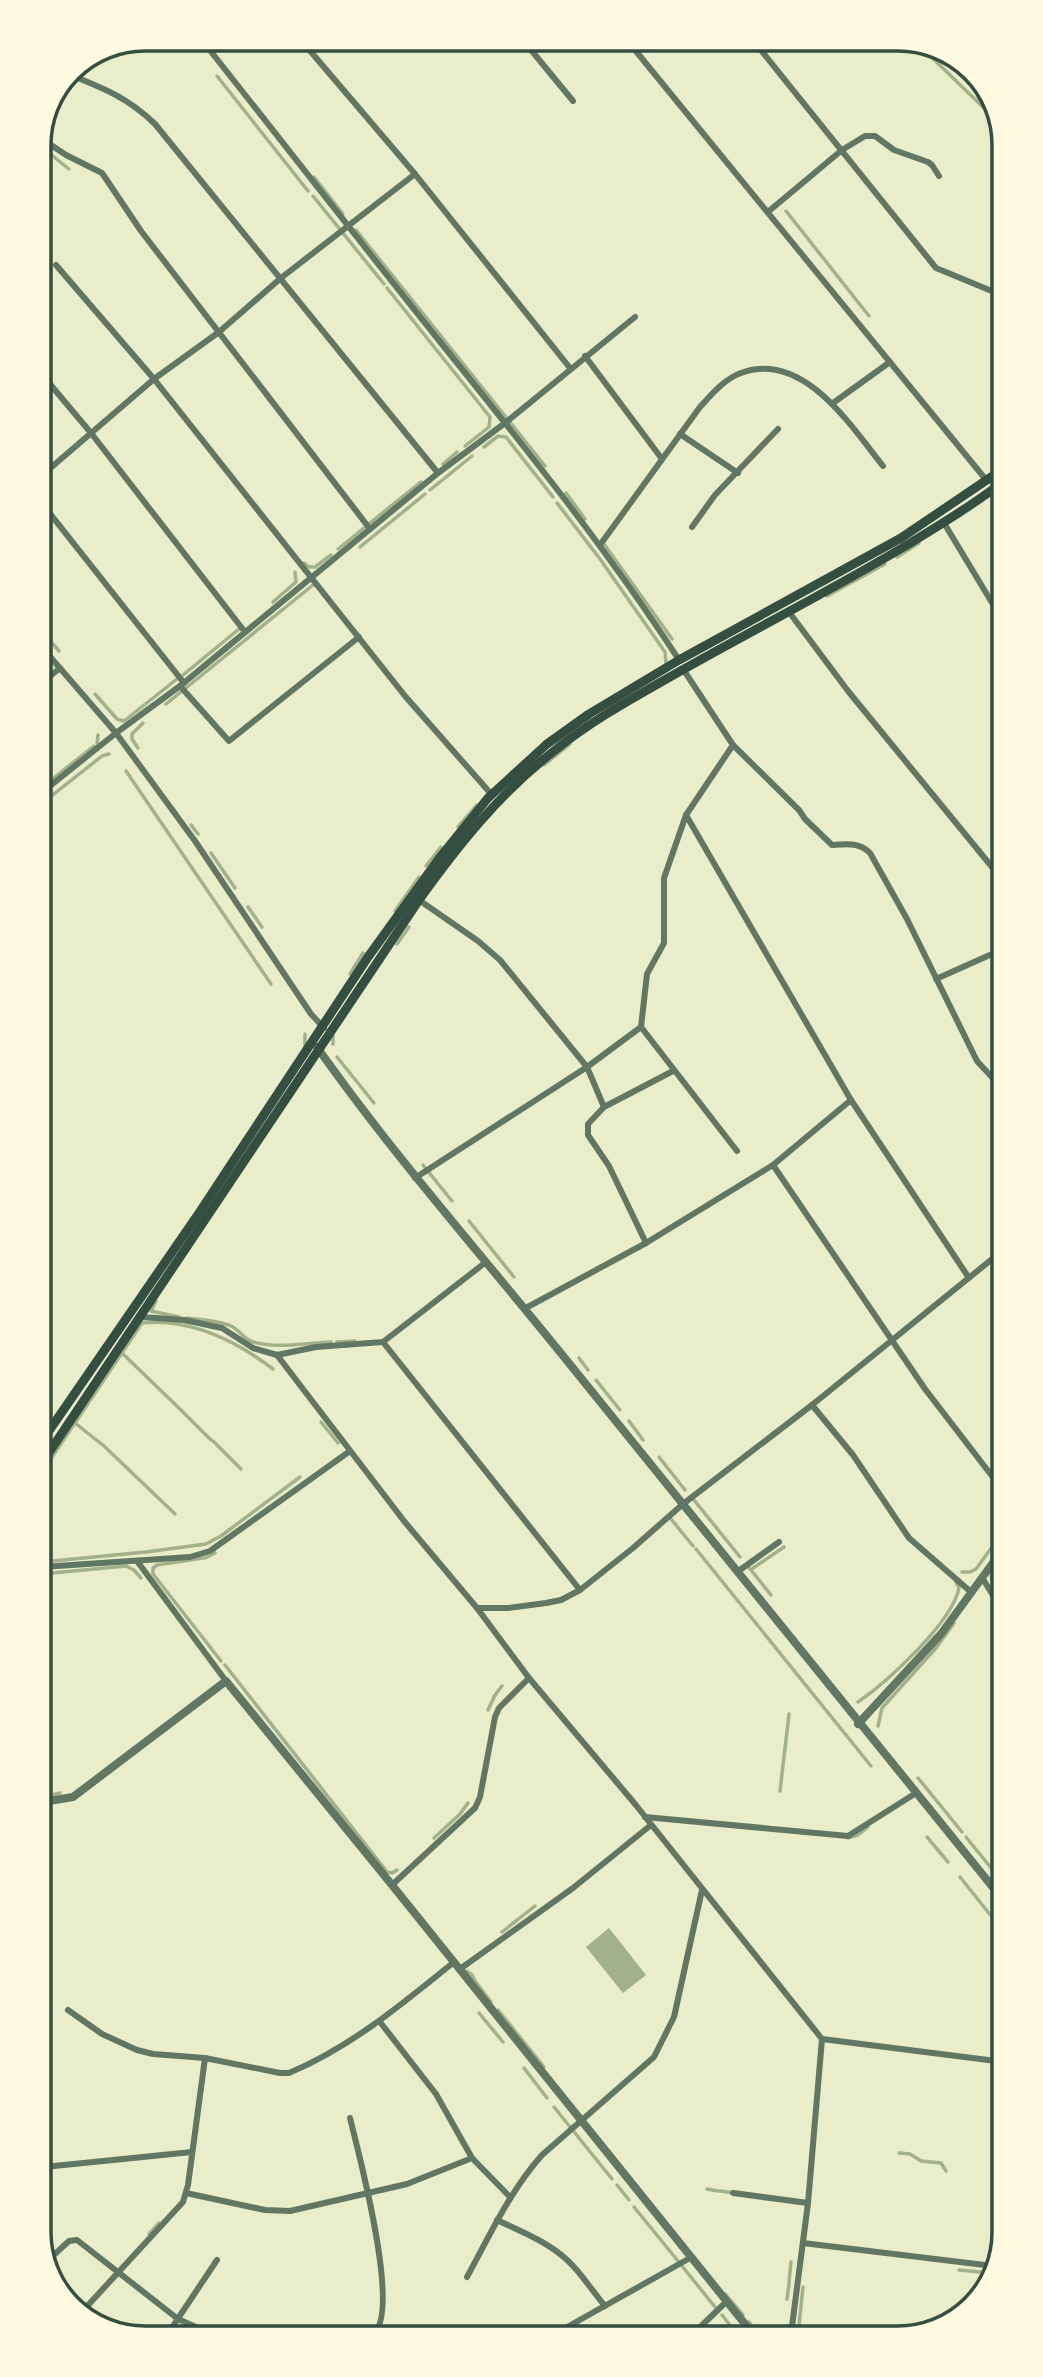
<svg xmlns="http://www.w3.org/2000/svg" width="1043" height="2377" viewBox="0 0 1043 2377" font-family="Jost,sans-serif">
  <style>
    .water { fill: #a3b18a }
    .lines { fill: none; stroke-linecap: round; stroke-linejoin: round }
    .stream { stroke: #a3b18a; stroke-width: 3.5 }
    .minor { stroke: #617663; stroke-width: 6 }
    .tertiary { stroke: #617663; stroke-width: 8 }
    .secondary { stroke: #344e41; stroke-width: 9 }
    .rim { fill: none; stroke: #344e41; stroke-width: 3.5 }
  </style>
  <rect width="100%" height="100%" fill="#e9edc9"/>
  <path class="water" d="M609 1928 646 1975 623 1993 586 1947Z"/>
  <g class="lines">
    <g class="stream">
      <path d="M917 43 985 109"/>
      <path d="M217 76 308 191"/>
      <path d="M39 145 69 169"/>
      <path d="M314 177 343 214"/>
      <path d="M313 196 384 284"/>
      <path d="M786 211 869 316"/>
      <path d="M356 230 545 466"/>
      <path d="M387 288 490 417 489 427 465 446"/>
      <path d="M484 447 498 436 506 437 553 497"/>
      <path d="M443 464 457 452"/>
      <path d="M430 490 472 456"/>
      <path d="M566 493 585 519"/>
      <path d="M557 503 600 559 665 652 666 663"/>
      <path d="M370 523 421 482"/>
      <path d="M604 544 672 639"/>
      <path d="M360 547 425 494"/>
      <path d="M338 549 364 528"/>
      <path d="M897 557 919 543"/>
      <path d="M304 563 309 567H315L331 555"/>
      <path d="M827 596 885 564"/>
      <path d="M273 602 296 582 295 572"/>
      <path d="M40 629 59 651"/>
      <path d="M40 666 48 676"/>
      <path d="M183 675 239 629"/>
      <path d="M95 694 117 719 124 721 177 679"/>
      <path d="M166 704 313 585"/>
      <path d="M97 743 98 735"/>
      <path d="M138 748 132 739V734L143 723"/>
      <path d="M544 765 570 744"/>
      <path d="M126 771 271 984"/>
      <path d="M40 789 94 746"/>
      <path d="M40 805 102 756 109 754"/>
      <path d="M191 825 198 834"/>
      <path d="M458 827 477 805"/>
      <path d="M211 853 235 888"/>
      <path d="M426 866 441 847"/>
      <path d="M248 907 262 927"/>
      <path d="M395 911 419 877"/>
      <path d="M397 944 409 927"/>
      <path d="M350 974 363 953"/>
      <path d="M333 1044V1035"/>
      <path d="M305 1046V1034"/>
      <path d="M337 1057 374 1103"/>
      <path d="M423 1165 452 1201"/>
      <path d="M469 1221 514 1277"/>
      <path d="M156 1301 151 1311 179 1317"/>
      <path d="M187 1318C197 1319 223 1322 231 1326 240 1330 243 1339 253 1342 276 1349 307 1343 331 1342"/>
      <path d="M337 1342 355 1341"/>
      <path d="M122 1353 183 1412"/>
      <path d="M579 1358 588 1370"/>
      <path d="M596 1380 620 1410"/>
      <path d="M184 1413 211 1440"/>
      <path d="M629 1421 643 1440"/>
      <path d="M321 1422 338 1443"/>
      <path d="M75 1423 104 1446 175 1514"/>
      <path d="M213 1441 241 1469"/>
      <path d="M659 1457 685 1490"/>
      <path d="M42 1472 142 1323C190 1318 236 1341 273 1369"/>
      <path d="M694 1500 740 1557"/>
      <path d="M671 1519 693 1546"/>
      <path d="M696 1549 871 1766"/>
      <path d="M203 1558 157 1565 153 1568V1574L221 1661"/>
      <path d="M205 1558 215 1553"/>
      <path d="M42 1562 146 1552 206 1544 221 1536 300 1477"/>
      <path d="M747 1565 771 1595"/>
      <path d="M753 1568 784 1547"/>
      <path d="M992 1569 991 1577 995 1586"/>
      <path d="M962 1572H970L976 1569 1003 1532"/>
      <path d="M42 1574 126 1566 134 1570 141 1578"/>
      <path d="M225 1665 387 1872 392 1873 397 1870"/>
      <path d="M858 1702C887 1682 952 1623 959 1588L956 1582"/>
      <path d="M488 1710 495 1695 502 1686"/>
      <path d="M878 1726 882 1708 936 1648 954 1623"/>
      <path d="M918 1778 962 1832"/>
      <path d="M780 1791 789 1714"/>
      <path d="M43 1797 60 1793"/>
      <path d="M927 1837 948 1862"/>
      <path d="M966 1837 978 1852"/>
      <path d="M434 1838 460 1814 468 1803"/>
      <path d="M848 1838 858 1835 868 1827"/>
      <path d="M979 1853 1004 1884"/>
      <path d="M960 1877 1004 1932"/>
      <path d="M502 1932 535 1906"/>
      <path d="M467 1971 472 1975 475 1981 491 2002"/>
      <path d="M498 2010 544 2067"/>
      <path d="M479 2013 503 2042"/>
      <path d="M524 2068 547 2098"/>
      <path d="M554 2107 612 2179"/>
      <path d="M899 2153 910 2154 921 2161 941 2163 946 2171"/>
      <path d="M617 2185 629 2200"/>
      <path d="M707 2189 718 2191"/>
      <path d="M720 2191 735 2193"/>
      <path d="M634 2207 678 2261"/>
      <path d="M149 2234 159 2223"/>
      <path d="M682 2266 715 2307"/>
      <path d="M959 2270 991 2273"/>
      <path d="M789 2282 791 2262"/>
      <path d="M725 2294 743 2315"/>
      <path d="M787 2299 789 2284"/>
      <path d="M722 2315 736 2333"/>
      <path d="M749 2322 758 2334"/>
      <path d="M798 2334 803 2287"/>
    </g>
    <g class="minor">
      <path d="M201 39C281 140 360 242 441 343 524 446 607 549 679 660"/>
      <path d="M300 39 415 174 570 368"/>
      <path d="M522 39 573 101"/>
      <path d="M626 39 987 481"/>
      <path d="M752 39 936 268 999 294"/>
      <path d="M68 74C103 88 127 97 155 124L438 473"/>
      <path d="M39 137 66 155 102 173 141 231 370 529"/>
      <path d="M769 211 842 150 865 136H875L894 150 928 162 932 165 939 176"/>
      <path d="M56 265 154 379 405 696 492 795"/>
      <path d="M585 356 662 459"/>
      <path d="M39 371 91 433 245 632"/>
      <path d="M833 403 890 362"/>
      <path d="M680 434 738 473"/>
      <path d="M40 477 154 379 219 332 281 278 415 174"/>
      <path d="M40 501 184 683"/>
      <path d="M944 523 1000 616"/>
      <path d="M692 527 715 495 778 429"/>
      <path d="M600 545 700 407C711 395 724 379 741 373 803 350 851 426 883 466"/>
      <path d="M789 612 848 691 1001 878"/>
      <path d="M40 645 116 733 195 841 311 1014 324 1028"/>
      <path d="M683 669 733 745 799 810 805 819 832 845C847 844 859 842 870 853L907 919 977 1061 1001 1087"/>
      <path d="M40 684 59 669"/>
      <path d="M180 686 229 741 359 637"/>
      <path d="M733 745 686 815 664 878V943L647 974 641 1027 737 1151"/>
      <path d="M40 794 116 733 180 686 438 473 505 423 635 317"/>
      <path d="M686 815 851 1100 969 1278"/>
      <path d="M419 900 478 941 500 960 587 1067 604 1107"/>
      <path d="M936 979 1001 950"/>
      <path d="M773 1165 925 1389 1002 1489"/>
      <path d="M415 1178 587 1067 641 1027"/>
      <path d="M646 1243 609 1166 588 1135V1124L604 1107 673 1071"/>
      <path d="M524 1309 646 1243 773 1165 851 1100"/>
      <path d="M141 1317 184 1320 222 1328 253 1348 277 1355 316 1347 383 1342 486 1262"/>
      <path d="M383 1342 580 1590"/>
      <path d="M277 1355 404 1521 477 1608 529 1678 635 1804 822 2039 808 2203 791 2334"/>
      <path d="M812 1405 853 1455 909 1538 971 1592"/>
      <path d="M137 1561 226 1681"/>
      <path d="M42 1567 190 1557 210 1551 350 1451"/>
      <path d="M737 1572 779 1542"/>
      <path d="M983 1579 1003 1612"/>
      <path d="M477 1608H508L546 1603 561 1600 580 1590 633 1548 683 1504 812 1405 1002 1251"/>
      <path d="M645 1817 848 1836 916 1793"/>
      <path d="M392 1885 475 1808 480 1797 495 1717 499 1708 529 1678"/>
      <path d="M460 1969 573 1888 651 1825"/>
      <path d="M68 2010 102 2034 137 2050 153 2054 205 2058 280 2073H289C351 2047 402 2004 454 1962"/>
      <path d="M380 2022 436 2094 472 2158 510 2197"/>
      <path d="M822 2039 1004 2062"/>
      <path d="M350 2118C358 2151 402 2313 373 2334 370 2336 365 2336 362 2337"/>
      <path d="M44 2167 192 2152"/>
      <path d="M186 2193 265 2210 290 2211 407 2184 472 2158"/>
      <path d="M733 2193 808 2203"/>
      <path d="M497 2220C524 2233 554 2244 574 2267 585 2279 594 2293 605 2306"/>
      <path d="M803 2243 993 2266"/>
      <path d="M44 2264 69 2241 77 2240 178 2319 216 2336 310 2334 357 2337"/>
      <path d="M467 2277C490 2235 510 2191 542 2155L654 2057 674 2017 702 1890"/>
      <path d="M79 2315 183 2202 188 2185 205 2058"/>
      <path d="M693 2334 726 2302"/>
      <path d="M553 2335 690 2258"/>
      <path d="M165 2338 217 2260"/>
    </g>
    <g class="tertiary">
      <path d="M317 1047C393 1155 481 1254 564 1357 711 1538 856 1720 1004 1901"/>
      <path d="M858 1724 941 1634 1003 1549"/>
      <path d="M43 1802 73 1797 226 1681 392 1885 753 2334"/>
    </g>
    <g class="secondary">
      <path d="M42 1441 199 1213 368 957 441 856 488 798 547 744 589 714 679 660 901 538 1000 471"/>
      <path d="M42 1463 419 900C459 844 500 793 554 751 587 724 624 703 661 682 741 636 823 595 902 548 935 528 969 508 1000 484"/>
    </g>
  </g>
  <path d="M0 0H1043V2377H0ZM145 51H898A94 94 0 0 1 992 145V2232A94 94 0 0 1 898 2326H145A94 94 0 0 1 51 2232V145A94 94 0 0 1 145 51Z" fill="#fefae0" fill-rule="evenodd"/>
  <path class="rim" d="M145 51H898A94 94 0 0 1 992 145V2232A94 94 0 0 1 898 2326H145A94 94 0 0 1 51 2232V145A94 94 0 0 1 145 51Z"/>
</svg>
